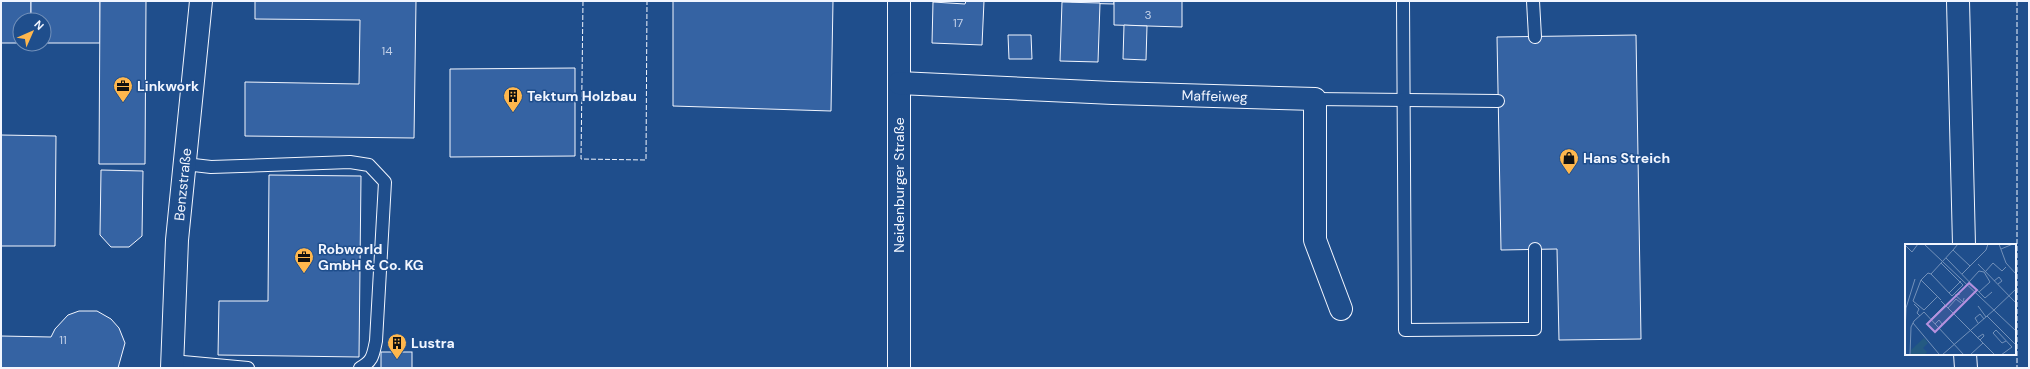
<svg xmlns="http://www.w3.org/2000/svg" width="2030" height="369" viewBox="0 0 2030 369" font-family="'DM Sans',sans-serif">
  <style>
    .building { fill: #3563a3; stroke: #f2f6ff }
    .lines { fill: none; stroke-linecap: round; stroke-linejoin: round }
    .service-casing { stroke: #f2f6ff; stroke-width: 14 }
    .minor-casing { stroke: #f2f6ff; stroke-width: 24 }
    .primary-casing { stroke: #f2f6ff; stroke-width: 24 }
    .service { stroke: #1f4e8c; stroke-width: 12 }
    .minor { stroke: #1f4e8c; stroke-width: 22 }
    .primary { stroke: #1f4e8c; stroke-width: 22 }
    .fence { stroke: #f2f6ff; stroke-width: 1; stroke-dasharray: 5 2; stroke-linecap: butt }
    .labels { text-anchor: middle; stroke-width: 3; stroke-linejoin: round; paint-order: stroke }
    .number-label { font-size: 12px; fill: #c3d1e8 }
    .poi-label { font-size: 14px; font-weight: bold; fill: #f2f6ff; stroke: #1f4e8c; text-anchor: start }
    .street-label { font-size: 14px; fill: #f2f6ff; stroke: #1f4e8c }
    .inset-road { fill: none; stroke: #7391ba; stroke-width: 1 }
    .view { fill: #b691df; fill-opacity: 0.15; stroke: #b691df; stroke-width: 2 }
    .inset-edge { fill: none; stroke: #f2f6ff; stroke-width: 2 }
  </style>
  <rect width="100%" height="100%" fill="#1f4e8c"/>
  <g class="building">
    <path d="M1 1H31V20H20V43H1Z"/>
    <path d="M31 1H100V43H44V20H31Z"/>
    <path d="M100 1H146L145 164H99Z"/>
    <path d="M255 1H416L414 138 245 136V82L359 84 360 20 255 19Z"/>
    <path d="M673 1H833L831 111 673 106Z"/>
    <path d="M966 1H984L982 45 932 43 933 2 965 4Z"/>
    <path d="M1072 1H1114V4L1072 3Z"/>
    <path d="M1114 1H1182V27L1114 25Z"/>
    <path d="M1062 2 1100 3 1098 62 1060 61Z"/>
    <path d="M1124 25 1147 26 1146 60 1123 59Z"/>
    <path d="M1008 35H1031L1032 59H1009Z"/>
    <path d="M1636 35 1641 339 1559 340 1557 249 1501 250 1497 37Z"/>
    <path d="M575 68V156L450 157V69Z"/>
    <path d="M1 135 56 136 55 246H1Z"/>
    <path d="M101 170 143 171 142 236 129 247H111L100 235Z"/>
    <path d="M269 175 361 176 359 357 218 355 219 301H268Z"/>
    <path d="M79 311H97L111 319 119 328 125 343 118 368H1V336L51 337 55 329 68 315Z"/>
    <rect x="381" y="352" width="31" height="16"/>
  </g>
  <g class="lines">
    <g class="service-casing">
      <g id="service">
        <path d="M1403 1 1405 330 1535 329V249"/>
        <path d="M1533 1 1535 37"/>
        <path d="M1315 99 1498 101"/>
        <path d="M185 164 211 167 350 162 369 165 385 182 376 341C373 355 373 361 360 368"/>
        <path d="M172 361 248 368"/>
      </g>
    </g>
    <g class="minor-casing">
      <g id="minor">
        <path d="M899 1V368"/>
        <path id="s1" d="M899 83 1113 93 1315 99V240L1341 309"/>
        <path id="s2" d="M172 368 177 240 201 1"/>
      </g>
    </g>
    <g class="primary-casing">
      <g id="primary">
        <path d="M1958 1 1964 245"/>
        <path d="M1965 354 1966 368"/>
      </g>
    </g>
    <use href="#service" class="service"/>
    <use href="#minor" class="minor"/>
    <use href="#primary" class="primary"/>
    <g class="fence">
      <path d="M583 1 581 159 646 160 647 1"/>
      <path d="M2017 1V368"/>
    </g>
  </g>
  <defs>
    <g id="office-pin" transform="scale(1)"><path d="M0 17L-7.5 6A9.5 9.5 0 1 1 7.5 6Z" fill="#ffb74d" stroke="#1f4e8c"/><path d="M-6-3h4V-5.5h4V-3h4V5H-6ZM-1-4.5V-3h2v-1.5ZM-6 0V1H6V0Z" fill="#111"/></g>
    <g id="building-pin" transform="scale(1)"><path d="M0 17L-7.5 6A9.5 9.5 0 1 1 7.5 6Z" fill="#ffb74d" stroke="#1f4e8c"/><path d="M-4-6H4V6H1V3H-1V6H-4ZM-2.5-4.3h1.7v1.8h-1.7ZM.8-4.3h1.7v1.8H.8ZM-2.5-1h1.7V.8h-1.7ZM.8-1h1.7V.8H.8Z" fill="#111"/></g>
    <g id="shop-pin" transform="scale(1)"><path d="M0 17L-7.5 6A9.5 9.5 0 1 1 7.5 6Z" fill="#ffb74d" stroke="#1f4e8c"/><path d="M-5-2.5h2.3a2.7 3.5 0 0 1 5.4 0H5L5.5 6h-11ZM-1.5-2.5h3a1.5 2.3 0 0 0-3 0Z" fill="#111"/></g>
  </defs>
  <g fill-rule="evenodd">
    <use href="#office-pin" x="123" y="86"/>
    <use href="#building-pin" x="513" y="96"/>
    <use href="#shop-pin" x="1569" y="158"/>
    <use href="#office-pin" x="304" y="257"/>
    <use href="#building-pin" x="397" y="343"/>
  </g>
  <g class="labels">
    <g class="number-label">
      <text x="1148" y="19">3</text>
      <text x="958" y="27">17</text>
      <text x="387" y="55">14</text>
      <text x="63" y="344">11</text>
    </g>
    <g class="poi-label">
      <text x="137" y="91">Linkwork</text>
      <text x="527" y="101">Tektum Holzbau</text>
      <text x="1583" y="163">Hans Streich</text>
      <text x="318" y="254">Robworld<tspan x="318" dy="16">GmbH &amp; Co. KG</tspan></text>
      <text x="411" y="348">Lustra</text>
    </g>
    <g class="street-label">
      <text dy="5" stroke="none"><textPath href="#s1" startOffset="316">Maffeiweg</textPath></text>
      <text dy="5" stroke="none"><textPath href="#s2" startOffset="184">Benzstraße</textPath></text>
      <text transform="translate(899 185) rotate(-90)" y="5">Neidenburger Straße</text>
    </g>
  </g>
  <g transform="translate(1905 244)">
    <rect width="111" height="111" fill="#1f4e8c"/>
    <path d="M19 94 23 99 18 104 22 108 19 111 6 110V106Z" fill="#245a82"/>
    <path class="inset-road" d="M19 0 111 87M53 0 48 6 65 22M94 0 101 19 111 30M0 1 7 8 13 0M96 5 108 0M41 14 80 54 87 48M73 20 111 59M80 28 88 19 97 27 101 23M26 30 47 52 58 41 36 19M57 30 81 6 83 0M16 36 8 57 19 66 32 53M89 37 94 33 97 37 93 40M64 38 74 27 79 28 85 38 74 48M44 49 56 37M55 50 50 51 58 58 59 54M36 56 16 36 23 29 26 30 48 6M36 57 90 111M9 60 14 65 12 69 15 72M73 62 81 73M43 64 51 55 56 59M89 66 111 45M19 68 59 111M82 72 111 101M26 75 40 61M8 79 34 110M73 79 70 74 75 70 79 75M30 80 34 76 37 80 34 84M0 91 1 64 10 35M72 94 78 90 79 92 75 96M101 97 97 99 88 89 91 86 107 103M5 111 6 83 9 77 19 68M37 111 89 66M65 111 78 99M96 111 107 103"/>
    <path class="view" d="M64 39 72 46 30 88 22 80Z"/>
    <rect width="111" height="111" class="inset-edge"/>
  </g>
  <rect width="2030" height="369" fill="none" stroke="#f2f6ff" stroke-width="4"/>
  <g transform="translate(32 32) rotate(45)"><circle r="19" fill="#1f4e8c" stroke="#7391ba"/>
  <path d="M0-3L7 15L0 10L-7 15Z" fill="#ffb74d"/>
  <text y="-6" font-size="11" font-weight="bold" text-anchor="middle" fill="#f2f6ff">N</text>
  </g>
</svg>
